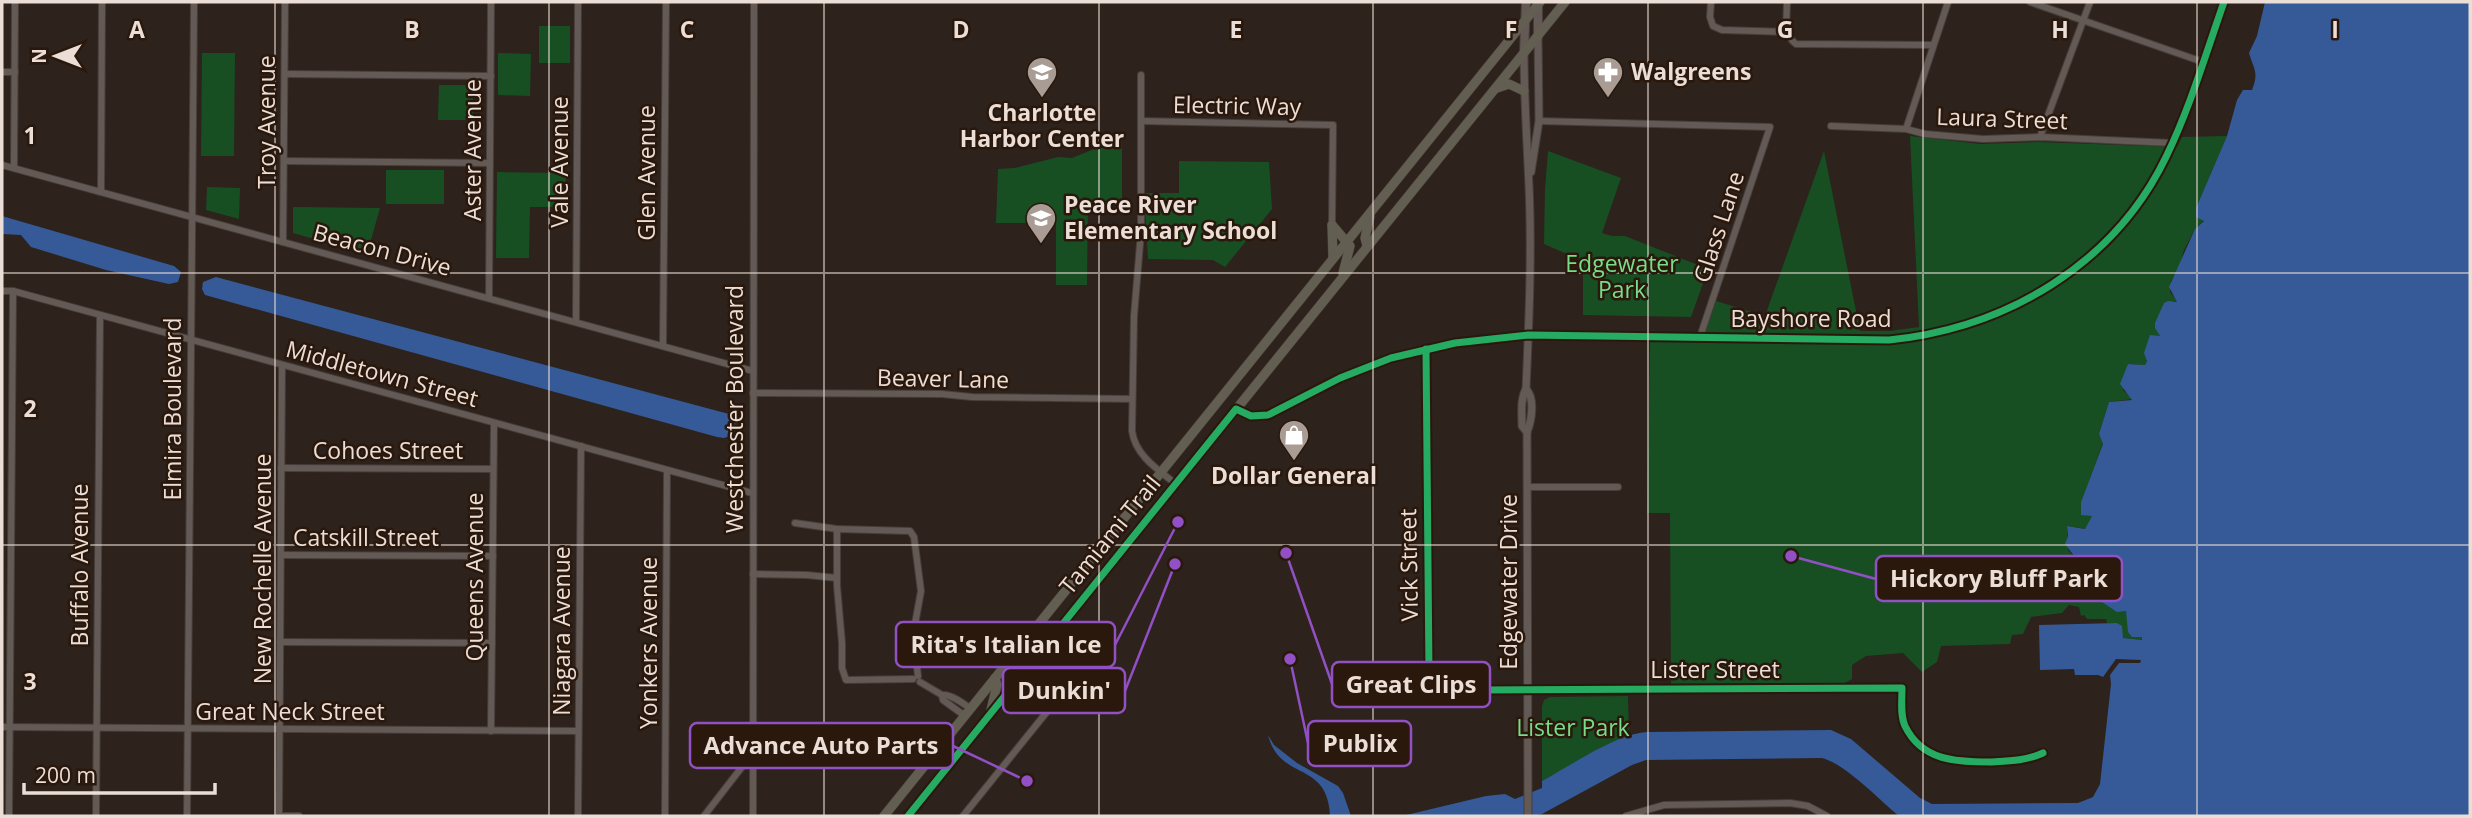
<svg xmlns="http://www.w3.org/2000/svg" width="2472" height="818" viewBox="0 0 2472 818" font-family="'Open Sans',sans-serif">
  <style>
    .green { fill: #174f23 }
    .water { fill: #355a97 }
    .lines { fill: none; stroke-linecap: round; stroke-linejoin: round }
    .minor-casing { stroke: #483e39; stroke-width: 8 }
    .tertiary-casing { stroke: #483e39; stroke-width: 9 }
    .secondary-casing { stroke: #483e39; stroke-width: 10 }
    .primary-casing { stroke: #483e39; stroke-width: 10 }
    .minor { stroke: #635a55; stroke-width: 6 }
    .tertiary { stroke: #635a55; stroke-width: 7 }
    .secondary { stroke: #635a55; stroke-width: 8 }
    .primary { stroke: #635e52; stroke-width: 9 }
    .cycleway-casing { stroke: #2a180c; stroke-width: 11 }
    .cycleway { stroke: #26ab63; stroke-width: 7 }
    .grid { fill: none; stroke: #ebded6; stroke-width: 2; stroke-opacity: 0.55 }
    .labels { text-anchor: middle; stroke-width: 5; stroke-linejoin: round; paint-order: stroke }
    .poi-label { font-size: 23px; font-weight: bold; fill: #ebded6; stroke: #2a180c; text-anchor: start }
    .street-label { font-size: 23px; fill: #ebded6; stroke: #2a180c }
    .park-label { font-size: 23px; fill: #79dc88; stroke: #2a180c }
    .grid-label { font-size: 23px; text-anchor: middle; font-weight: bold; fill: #ebded6; stroke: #2a180c; stroke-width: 5; stroke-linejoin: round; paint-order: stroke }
    .leader { fill: none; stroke: #9150c4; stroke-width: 2.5 }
    .callout-dot { fill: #9150c4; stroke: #2a180c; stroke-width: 2.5 }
    .callout { fill: #2a180c; stroke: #9150c4; stroke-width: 2.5 }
    .callout-label { font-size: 24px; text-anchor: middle; font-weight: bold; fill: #ebded6 }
  </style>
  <rect width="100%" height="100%" fill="#2d221c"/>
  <g class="green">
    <rect x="539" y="26" width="31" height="37"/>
    <path d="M202 53H235L234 156H201Z"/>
    <path d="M498 53 531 54 530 96 498 95Z"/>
    <path d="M439 85H473V120H438Z"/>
    <path d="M1115 134H1121L1122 136V200L1088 202 1087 285H1056V223H996L998 169 1015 168 1058 157 1072 158 1109 143 1111 138Z"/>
    <path d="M1910 136 1980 144 2038 142 2177 147 2182 137 2227 136 2196 208 2199 217 2204 220 2195 229 2184 250 2179 268 2171 281 2170 292 2178 302 2173 301 2159 332 2160 337H2158L2145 365 2128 364 2123 390 2133 399 2109 402 2099 434 2103 443 2081 503 2092 516 2086 529 2067 526 2068 550 2080 564 2087 587 2127 611 2143 637 2142 640 2123 638 2117 623H2107L2106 619H2087L2084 615 2081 616 2079 607 2069 605 2062 613 2031 617 2023 634 2012 635 2010 644 1941 646 1937 662 1922 672 1903 653 1866 656 1852 665V679L1845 683 1671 684 1670 513H1647L1650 342H1702L1716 301 1765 316 1824 151 1860 331H1890L1919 327Z"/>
    <path d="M1548 151 1621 178 1602 233 1612 236H1625L1708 269 1691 317 1583 315V261L1544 244 1545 189Z"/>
    <path d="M1179 161 1269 162 1272 209 1225 267 1213 260 1148 259 1144 193H1179Z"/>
    <rect x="386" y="170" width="58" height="34"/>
    <path d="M497 172 566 173 565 207H530L529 258H496Z"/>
    <path d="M207 187 240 188 239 219 206 210Z"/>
    <path d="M293 207 380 208 367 254 293 233Z"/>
    <path d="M1628 696 1629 736 1542 781V706L1544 700 1550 697Z"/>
  </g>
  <g class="water">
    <path d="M2265 2H2470V816H1899C1878 799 1847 765 1822 758L1646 760 1632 765 1542 814 1533 816H1402L1486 796 1505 794 1515 799 1542 788V781C1570 766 1619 732 1649 732L1831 730 1851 739 1920 798 1932 804 2078 803 2093 797 2100 784 2111 684 2110 675 2119 663H2140L2141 660 2116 659 2103 677 2098 675H2075L2074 669 2040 670 2039 625 2117 623 2122 626 2123 638 2142 640V637H2132L2128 632 2126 611 2117 612 2099 600 2087 587 2080 564 2065 544 2068 536 2067 526 2085 529 2092 516 2081 515V502L2103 444 2099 434 2109 402 2132 400 2120 384 2128 364 2145 365 2147 361 2144 353 2150 335 2160 336 2155 328V323L2164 303 2168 301 2177 302 2169 287 2195 229 2204 221 2196 217V208L2227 136 2237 100 2243 90H2252C2259 72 2254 70 2249 53L2257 36Z"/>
    <path d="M2 216 174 266 181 272 178 282 169 284 106 270 31 247 21 235 2 234Z"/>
    <path d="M216 277 729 414 738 418 737 430 733 435 724 438 717 437 205 295 202 289 203 282Z"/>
    <path d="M1268 735 1274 745 1297 763 1338 786 1343 793 1351 816H1330C1328 760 1280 782 1268 735Z"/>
  </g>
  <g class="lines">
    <g class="minor-casing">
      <g id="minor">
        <path d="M1711 2 1710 17 1713 26 1722 30 1787 32"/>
        <path d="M1787 2C1787 16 1783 35 1796 44L1933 45"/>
        <path d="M2030 2 2203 62"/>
        <path d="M2 72H15"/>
        <path d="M285 74 491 76"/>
        <path d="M1141 75V232L1134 316 1132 431C1135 455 1158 470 1176 484"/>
        <path d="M1141 121 1333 125 1332 225"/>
        <path d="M1539 121 1770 127 1700 337"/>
        <path d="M1831 126 1906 129 1925 134 1983 139 2040 137 2172 143"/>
        <path d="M1906 129 1948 2"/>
        <path d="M2040 137 2090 2"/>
        <path d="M284 161 490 163"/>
        <path d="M2 165 753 371"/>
        <path d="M14 168 15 2"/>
        <path d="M101 192 102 2"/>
        <path d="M283 242 285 2"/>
        <path d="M2 291H13L752 493"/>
        <path d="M489 298 491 2"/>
        <path d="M576 322 578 2"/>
        <path d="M663 345 666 2"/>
        <path d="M1426 349 1429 674C1438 696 1463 690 1483 690L1902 688C1902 700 1900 715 1905 726 1922 761 1956 762 1990 762 2010 761 2025 761 2043 753"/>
        <path d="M753 393 942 394 972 397 1132 399"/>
        <path d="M1236 409 1251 416 1268 415 1340 378 1391 358 1455 343 1528 335 1889 340C2006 328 2114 265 2166 157 2190 108 2206 53 2224 2"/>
        <path d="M281 468 493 469"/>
        <path d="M1528 487H1618"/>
        <path d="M795 523 837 529"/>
        <path d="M281 555 493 556"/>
        <path d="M753 574 807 575 837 578"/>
        <path d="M280 642 492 643"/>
        <path d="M913 679 846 680 842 668V643L837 586V529L910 531 914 537 921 591 913 635 918 676"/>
        <path d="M920 682 942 695C951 694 963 703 971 709"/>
        <path d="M942 695 943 700 965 716"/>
        <path d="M2 727 578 731"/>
        <path d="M491 731 494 423"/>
        <path d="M9 816 13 291"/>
        <path d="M96 816 100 315"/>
        <path d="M187 816 194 2"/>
        <path d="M279 816 282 365"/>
        <path d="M279 816H299"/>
        <path d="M578 816 581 446"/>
        <path d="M665 816 667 470"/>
        <path d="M704 816 752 754"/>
        <path d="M753 816 754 2"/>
        <path d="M963 816 1046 713 1012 687"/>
        <path d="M1626 816 1664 805 1790 803 1808 806 1827 816"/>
      </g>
    </g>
    <g class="tertiary-casing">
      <g id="tertiary">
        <path d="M1524 52C1524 97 1527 141 1529 186 1532 253 1529 322 1526 389 1520 400 1522 413 1522 426L1527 432"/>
        <path d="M1531 172 1539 121 1538 36"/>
        <path d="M1526 389C1535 398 1532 420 1527 432L1528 816"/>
      </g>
    </g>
    <g class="secondary-casing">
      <g id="secondary">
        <path d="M1538 36V2"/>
        <path d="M1524 52 1526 2"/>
      </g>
    </g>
    <g class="primary-casing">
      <g id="primary">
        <path d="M1497 88 1509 84 1524 91"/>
        <path d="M1332 225 1350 246 1343 273"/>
        <path d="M1332 225 1333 258"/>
        <path d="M1367 246 1365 238 1370 216"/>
        <path d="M1012 686 1015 667 1020 652"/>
        <path d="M991 710 997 685 995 678"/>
        <path d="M884 816 1540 2"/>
        <path d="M908 816 1565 2"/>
      </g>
    </g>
    <use href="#minor" class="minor"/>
    <use href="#tertiary" class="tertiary"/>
    <use href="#secondary" class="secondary"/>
    <use href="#primary" class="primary"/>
    <g class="cycleway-casing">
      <g id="cycleway">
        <path d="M1426 349 1429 674C1438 696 1463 690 1483 690L1902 688C1902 700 1900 715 1905 726 1922 761 1956 762 1990 762 2010 761 2025 761 2043 753"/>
        <path d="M908 816 1236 409 1251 416 1268 415 1340 378 1391 358 1455 343 1528 335 1889 340C2006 328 2114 265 2166 157 2190 108 2206 53 2224 2"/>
      </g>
    </g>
    <use href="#cycleway" class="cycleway"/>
  </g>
  <path class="grid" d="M275 2V816M549 2V816M824 2V816M1099 2V816M1373 2V816M1648 2V816M1923 2V816M2197 2V816M2 273H2470M2 545H2470"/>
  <defs>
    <g id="school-pin" transform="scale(1.575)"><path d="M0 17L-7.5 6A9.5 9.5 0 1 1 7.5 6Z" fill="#a89c95" stroke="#2a180c"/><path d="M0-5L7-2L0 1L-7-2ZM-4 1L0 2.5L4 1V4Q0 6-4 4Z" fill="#fff"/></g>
    <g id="pharmacy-pin" transform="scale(1.575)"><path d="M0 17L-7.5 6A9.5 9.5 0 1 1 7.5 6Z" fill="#a89c95" stroke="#2a180c"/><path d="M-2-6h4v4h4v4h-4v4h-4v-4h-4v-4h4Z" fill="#fff"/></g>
    <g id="shop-pin" transform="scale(1.575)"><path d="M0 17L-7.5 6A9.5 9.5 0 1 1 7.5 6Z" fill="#a89c95" stroke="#2a180c"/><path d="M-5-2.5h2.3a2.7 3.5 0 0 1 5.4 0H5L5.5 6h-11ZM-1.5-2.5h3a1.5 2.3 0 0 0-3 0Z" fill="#fff"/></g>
  </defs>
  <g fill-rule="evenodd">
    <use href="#school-pin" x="1042" y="72"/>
    <use href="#pharmacy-pin" x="1608" y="72"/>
    <use href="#school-pin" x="1041" y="218"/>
    <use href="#shop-pin" x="1294" y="435"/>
  </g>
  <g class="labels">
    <g class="poi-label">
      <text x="1631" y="80">Walgreens</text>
      <text x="1042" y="121" text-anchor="middle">Charlotte<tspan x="1042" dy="26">Harbor Center</tspan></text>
      <text x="1064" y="213">Peace River<tspan x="1064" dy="26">Elementary School</tspan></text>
      <text x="1294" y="484" text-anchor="middle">Dollar General</text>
    </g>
    <g class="street-label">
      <text transform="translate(1237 106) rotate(1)" y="8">Electric Way</text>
      <text transform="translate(2002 119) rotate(2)" y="8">Laura Street</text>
      <text transform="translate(267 122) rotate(-90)" y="8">Troy Avenue</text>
      <text transform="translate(473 150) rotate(-90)" y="8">Aster Avenue</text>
      <text transform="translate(560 162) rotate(-90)" y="8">Vale Avenue</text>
      <text transform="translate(647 173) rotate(-90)" y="8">Glen Avenue</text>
      <text transform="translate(1719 227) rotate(-72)" y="8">Glass Lane</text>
      <text transform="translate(382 250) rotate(15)" y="8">Beacon Drive</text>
      <text x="1811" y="327">Bayshore Road</text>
      <text transform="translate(382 374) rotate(15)" y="8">Middletown Street</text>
      <text transform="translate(943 379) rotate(1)" y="8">Beaver Lane</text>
      <text transform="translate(173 409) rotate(-90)" y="8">Elmira Boulevard</text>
      <text transform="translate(735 409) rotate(-90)" y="8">Westchester Boulevard</text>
      <text x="388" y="459">Cohoes Street</text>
      <text transform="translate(1110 535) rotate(-51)" y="8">Tamiami Trail</text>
      <text x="366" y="546">Catskill Street</text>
      <text transform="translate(80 565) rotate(-90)" y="8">Buffalo Avenue</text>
      <text transform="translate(1409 565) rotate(-91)" y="8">Vick Street</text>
      <text transform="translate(263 569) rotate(-90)" y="8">New Rochelle Avenue</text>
      <text transform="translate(475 577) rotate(-90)" y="8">Queens Avenue</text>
      <text transform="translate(1509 582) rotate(-90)" y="8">Edgewater Drive</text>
      <text transform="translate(562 631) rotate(-90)" y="8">Niagara Avenue</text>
      <text transform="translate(649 643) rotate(-90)" y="8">Yonkers Avenue</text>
      <text x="1715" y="678">Lister Street</text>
      <text x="290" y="720">Great Neck Street</text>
    </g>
    <g class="park-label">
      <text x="1622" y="272">Edgewater<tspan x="1622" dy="26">Park</tspan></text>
      <text x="1573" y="736">Lister Park</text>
    </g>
  </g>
  <g class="grid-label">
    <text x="137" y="38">A</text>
    <text x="412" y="38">B</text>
    <text x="687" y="38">C</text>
    <text x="961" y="38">D</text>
    <text x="1236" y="38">E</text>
    <text x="1511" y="38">F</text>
    <text x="1785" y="38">G</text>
    <text x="2060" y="38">H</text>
    <text x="2335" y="38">I</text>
    <text x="30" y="144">1</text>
    <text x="30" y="417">2</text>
    <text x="30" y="690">3</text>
  </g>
  <path class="leader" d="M1791 556L1876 579M1178 522L1115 645M1286 553L1332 684M1175 564L1125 691M1290 659L1308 743M1027 781L953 746"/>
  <g class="callout-dot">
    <circle cx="1791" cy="556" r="7"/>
    <circle cx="1178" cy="522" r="7"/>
    <circle cx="1286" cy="553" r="7"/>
    <circle cx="1175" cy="564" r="7"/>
    <circle cx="1290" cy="659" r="7"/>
    <circle cx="1027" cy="781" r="7"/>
  </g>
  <g class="callout">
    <rect x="1876" y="556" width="246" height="45" rx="7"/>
    <rect x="896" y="622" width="219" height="45" rx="7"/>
    <rect x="1332" y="662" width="158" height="45" rx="7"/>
    <rect x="1003" y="668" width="122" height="45" rx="7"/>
    <rect x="1308" y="721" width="103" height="45" rx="7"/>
    <rect x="690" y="723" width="263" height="45" rx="7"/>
  </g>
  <g class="callout-label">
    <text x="1999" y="587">Hickory Bluff Park</text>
    <text x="1006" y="653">Rita's Italian Ice</text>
    <text x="1411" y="693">Great Clips</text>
    <text x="1064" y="699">Dunkin'</text>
    <text x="1360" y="752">Publix</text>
    <text x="821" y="754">Advance Auto Parts</text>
  </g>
  <rect width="2472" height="818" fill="none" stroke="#ebded6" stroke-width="7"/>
  <g transform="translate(56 56) rotate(270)" stroke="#2a180c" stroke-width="5" paint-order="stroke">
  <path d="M0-5L12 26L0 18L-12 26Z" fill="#ebded6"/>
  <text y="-10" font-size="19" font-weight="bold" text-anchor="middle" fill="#ebded6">N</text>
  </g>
  <path d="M24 783v10h191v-10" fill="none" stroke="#ebded6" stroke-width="3.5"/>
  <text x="35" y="783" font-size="21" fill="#ebded6" stroke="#2a180c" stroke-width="5" paint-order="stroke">200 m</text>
</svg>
